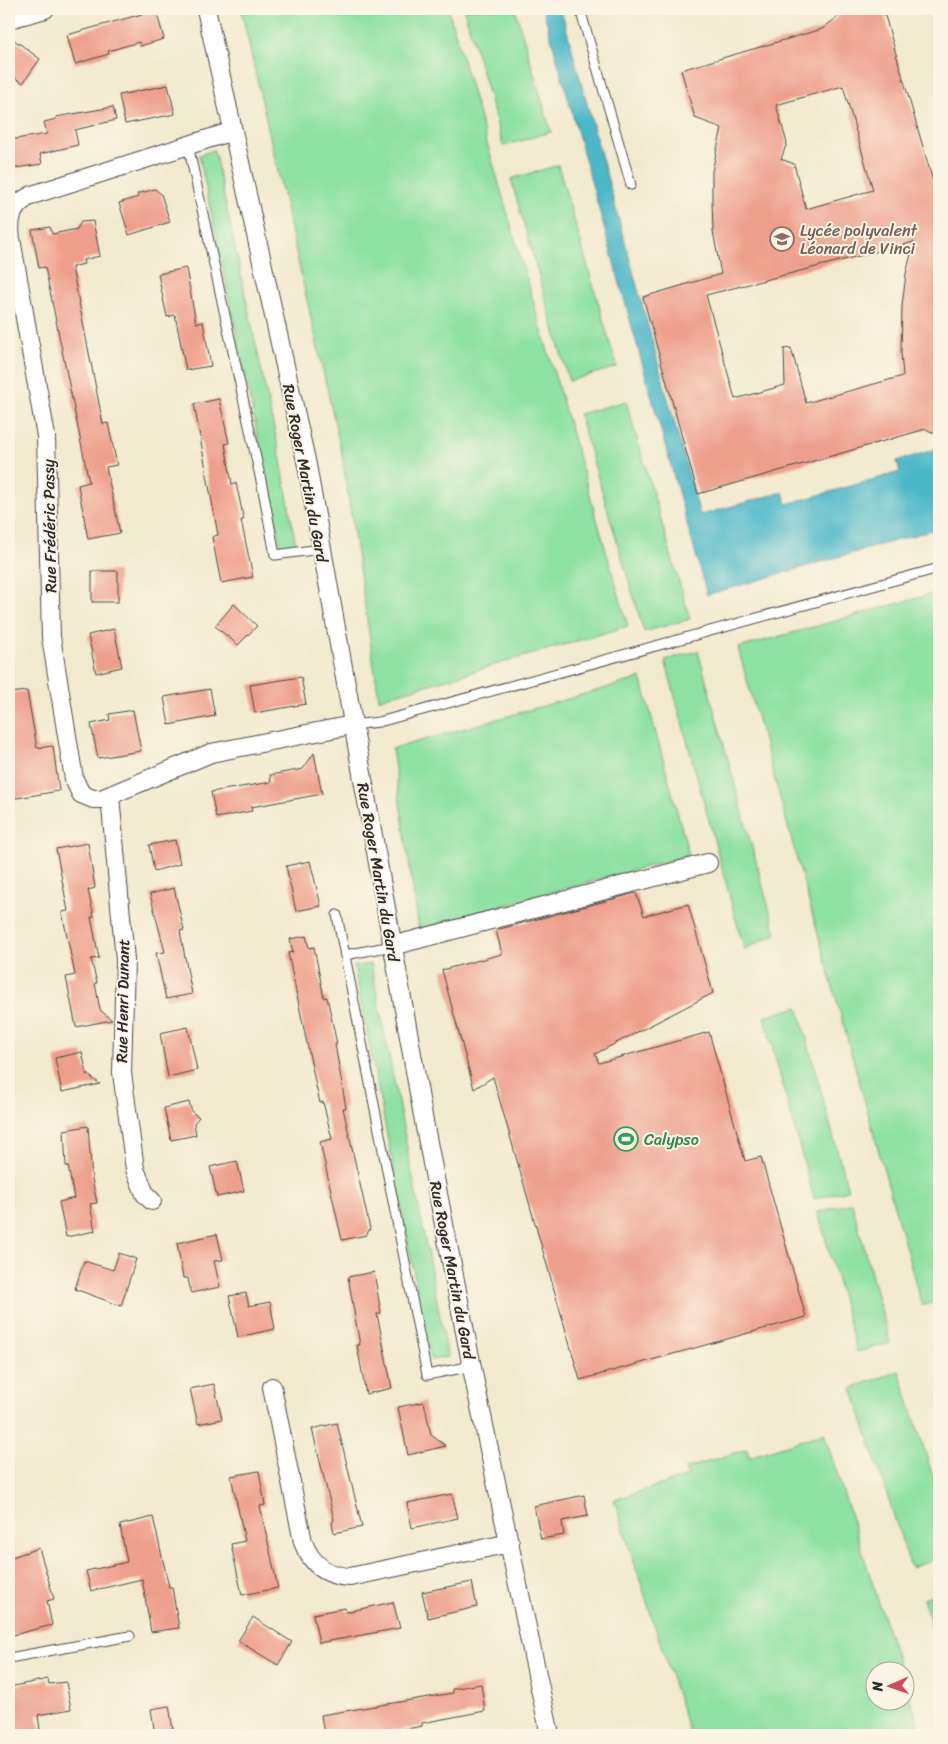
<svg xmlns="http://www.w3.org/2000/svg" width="948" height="1744" viewBox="0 0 948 1744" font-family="Sriracha,sans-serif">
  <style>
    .green { fill: #8de1a2; stroke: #5c8666 }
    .water { fill: #4cb8c8; stroke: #3c727a }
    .building { fill: #ee9f8c; fill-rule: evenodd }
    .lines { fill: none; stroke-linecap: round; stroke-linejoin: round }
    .lane-casing { stroke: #494844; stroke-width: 11 }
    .street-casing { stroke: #494844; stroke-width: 20 }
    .lane { stroke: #fff; stroke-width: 9 }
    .street { stroke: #fff; stroke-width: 18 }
    .labels { text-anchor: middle; stroke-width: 4; stroke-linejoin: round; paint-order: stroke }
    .education-label { font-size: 16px; fill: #785e54; stroke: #fcf5e5; text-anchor: start }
    .street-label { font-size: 16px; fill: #2b2b2b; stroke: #fcf5e5 }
    .leisure-label { font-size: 16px; fill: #27864d; stroke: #fcf5e5; text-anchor: start }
  </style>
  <rect width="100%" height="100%" fill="#fcf5e5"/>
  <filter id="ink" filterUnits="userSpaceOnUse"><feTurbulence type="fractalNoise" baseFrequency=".02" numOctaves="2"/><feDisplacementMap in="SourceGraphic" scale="10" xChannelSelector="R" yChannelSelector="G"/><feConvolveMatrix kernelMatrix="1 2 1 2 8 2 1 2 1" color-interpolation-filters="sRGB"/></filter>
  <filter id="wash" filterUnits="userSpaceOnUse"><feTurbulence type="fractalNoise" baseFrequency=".0096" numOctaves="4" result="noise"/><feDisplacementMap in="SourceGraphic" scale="20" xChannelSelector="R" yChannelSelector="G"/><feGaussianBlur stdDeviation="1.12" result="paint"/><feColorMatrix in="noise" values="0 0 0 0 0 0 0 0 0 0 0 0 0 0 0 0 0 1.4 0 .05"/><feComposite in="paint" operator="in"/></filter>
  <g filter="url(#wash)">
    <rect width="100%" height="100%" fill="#f2eacf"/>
    <g class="green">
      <path d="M241 9H448L628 626 379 699 342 455Z"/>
      <path d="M464 9H515L551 132 503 146Z"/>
      <path d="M214 150 281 461 296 546 281 547 199 155Z"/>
      <path d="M558 165 617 367 569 381 511 179Z"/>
      <path d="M626 401 690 619 644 632 579 414Z"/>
      <path d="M939 592V1300L922 1306 738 648Z"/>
      <path d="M698 651 776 934 744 949 665 660Z"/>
      <path d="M641 678 689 855 419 929 392 749Z"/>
      <path d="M371 964 448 1357 431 1360 354 966Z"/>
      <path d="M798 1007 848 1190 814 1199 764 1017Z"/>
      <path d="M852 1203 890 1343 857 1352 818 1212Z"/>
      <path d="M899 1371 939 1495V1558L911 1568 852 1388Z"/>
      <path d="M824 1433 901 1671 876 1672V1702H906V1686L922 1735H690L614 1500 688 1476 685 1469 747 1449 749 1457Z"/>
      <path d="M939 1592V1649L923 1598Z"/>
    </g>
    <path class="water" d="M543 9H561L700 515 783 492 787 504 900 472 897 461 939 448V528L707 595Z"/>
    <g id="blocks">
      <g class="building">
        <path d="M848 9H883L939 202V436L926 429 698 494 643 297 721 274 713 231 712 201V171L722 128 695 118 681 70 822 29ZM843 86 873 190 806 209 794 164 781 159 787 143 776 105ZM914 242 906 274 902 306 901 353 903 376 806 403 791 348 784 349 785 385 735 399 706 295Z"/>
        <path d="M156 10 164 39 140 46 139 42 108 51 109 54 75 64 67 35Z"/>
        <path d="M9 36 40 59 23 83 9 74Z"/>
        <path d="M168 85 175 114 125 124 119 95Z"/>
        <path d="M113 107 116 120 75 130 78 145 40 154 42 164 9 169V140L47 134 44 122 56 119V117Z"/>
        <path d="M155 189 161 194 170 222 129 235 119 203 138 197 137 194Z"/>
        <path d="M93 221 100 256 83 260 84 264 72 267 103 424 108 423 117 465 106 467 120 533 88 539 78 485 89 482 45 267 39 268 32 230 50 227 52 234 77 229 81 222Z"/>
        <path d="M186 268 196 323 203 322 211 366 186 370 175 315 167 317 158 274Z"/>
        <path d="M219 399 229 443 225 444 232 484 236 483 244 520H241L253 577 221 583 212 537 218 535 194 404Z"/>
        <rect x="92" y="571" width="26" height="31"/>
        <path d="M234 604 257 626 238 645 215 626Z"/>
        <path d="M114 629 122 667 96 673 88 635Z"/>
        <path d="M301 677 306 704 255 713 250 685Z"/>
        <path d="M210 689 215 716 169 725 164 697Z"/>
        <path d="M27 691 37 748 53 746 59 791 11 799 9 782V693Z"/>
        <path d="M133 710 141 751 98 758 91 724 110 720 109 714Z"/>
        <path d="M314 753 322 794 251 807 252 811 216 818 211 792 271 782 270 775 303 769Z"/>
        <path d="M175 840 180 864 154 871 149 845Z"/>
        <path d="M88 843 95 888 88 890 94 917H91L99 958 91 959 97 983H95L100 1010 112 1020 76 1027 66 977 75 975 62 912 68 911 56 849Z"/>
        <path d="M310 861 321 906 296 911 286 866Z"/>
        <path d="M174 888 184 930 180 931 192 994 166 999 156 953 165 952 150 894Z"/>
        <path d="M636 893 644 916 688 904 713 993 595 1054 599 1063 709 1032 745 1161 761 1157 806 1317 580 1380 493 1077 474 1089 442 970 502 954 496 930Z"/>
        <path d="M306 936 309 948 314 947 324 998 327 997 337 1044H335L346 1108H343L370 1229 366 1235 342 1240 320 1142 332 1139 323 1102 320 1103 316 1086 288 953 293 952 290 939Z"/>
        <path d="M188 1027 197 1070 168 1077 160 1033Z"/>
        <path d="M82 1052 87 1074 100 1084 62 1092 55 1058Z"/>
        <path d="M189 1102 192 1112 199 1117 194 1123 196 1135 171 1140 164 1108Z"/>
        <path d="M88 1126 92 1179 97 1203 90 1204 95 1231 66 1237 59 1202 74 1198 68 1166H66L64 1130Z"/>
        <path d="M237 1161 244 1191 217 1197 210 1167Z"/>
        <path d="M217 1234 223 1260 214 1261 220 1287 191 1293 188 1278H183L177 1243Z"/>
        <path d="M119 1253 136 1259 121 1306 75 1289 84 1261 113 1270Z"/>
        <path d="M374 1272 381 1313 377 1314 392 1388 366 1394 357 1345H360L348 1277Z"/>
        <path d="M246 1293 249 1306 270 1302 275 1329 238 1337 229 1296Z"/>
        <path d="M214 1384 222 1419 198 1424 190 1389Z"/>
        <path d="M424 1402 431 1435 446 1446 408 1455 398 1407Z"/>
        <path d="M337 1423 362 1527 334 1533 332 1523 334 1519 312 1429Z"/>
        <path d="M259 1471 265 1505 260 1506 278 1588 242 1595 231 1544 245 1541 231 1476Z"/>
        <path d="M452 1494 458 1518 412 1528 407 1503Z"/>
        <path d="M584 1495 588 1516 562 1521 564 1535 541 1539 534 1506Z"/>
        <path d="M153 1517 169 1587H172L179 1628 151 1632 142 1579 91 1591 86 1571 127 1562 120 1525Z"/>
        <path d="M39 1548 54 1599 47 1601 52 1625 9 1636V1558Z"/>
        <path d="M472 1582 477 1607 428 1618 422 1592Z"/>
        <path d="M393 1602 400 1628 319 1643 313 1614 345 1608 346 1612Z"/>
        <path d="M253 1617 292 1642 278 1665 238 1641Z"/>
        <path d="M48 1679 49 1684 66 1682 71 1709 38 1715 40 1730 14 1735 9 1687Z"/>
        <path d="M481 1684 485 1711 422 1723V1726L412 1728 362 1735H324L321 1715 453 1693 452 1689Z"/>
        <path d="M169 1706 174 1735H155L151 1709Z"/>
      </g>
    </g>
  </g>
  <g filter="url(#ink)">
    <use href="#blocks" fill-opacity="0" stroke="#494844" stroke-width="1"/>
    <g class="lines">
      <g class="lane-casing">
        <g id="lane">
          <path d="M580 9 631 185"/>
          <path d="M188 145 263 490 275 555 321 549"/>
          <path d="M352 725 379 722 939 568"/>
          <path d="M337 915 427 1375 472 1366"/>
          <path d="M345 955 392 946"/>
          <path d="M9 1658 130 1636"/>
        </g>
      </g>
      <g class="street-casing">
        <g id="street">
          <path d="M206 9 307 465 425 1127 476 1388 550 1735"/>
          <path d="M9 19 45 9"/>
          <path d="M233 131 32 195C12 205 8 218 11 239L46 436 51 637 74 779 81 794 93 799H101L211 753 352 725"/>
          <path d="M110 796 125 960 122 1073 135 1169 145 1194 152 1201"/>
          <path d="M392 946 708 863"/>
          <path d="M272 1387 303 1542C311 1564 326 1576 350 1577L510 1543"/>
        </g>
      </g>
      <use href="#lane" class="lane"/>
      <use href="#street" class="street"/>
    </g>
  </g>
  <defs>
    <g id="school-ring" transform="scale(1.25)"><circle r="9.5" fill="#fcf5e5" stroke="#8d6e63" stroke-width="1.5"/><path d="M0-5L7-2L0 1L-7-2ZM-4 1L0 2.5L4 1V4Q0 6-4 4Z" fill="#8d6e63"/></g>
    <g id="stadium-ring" transform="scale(1.25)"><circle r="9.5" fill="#fcf5e5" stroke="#2e9e5b" stroke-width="1.5"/><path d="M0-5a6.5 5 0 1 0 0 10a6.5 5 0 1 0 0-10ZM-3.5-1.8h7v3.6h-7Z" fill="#2e9e5b"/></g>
  </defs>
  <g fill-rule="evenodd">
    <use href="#school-ring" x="782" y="239"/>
    <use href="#stadium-ring" x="626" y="1139"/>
  </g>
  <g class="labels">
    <g class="education-label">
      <text x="800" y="236">Lycée polyvalent<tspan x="800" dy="18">Léonard de Vinci</tspan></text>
    </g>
    <g class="street-label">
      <text transform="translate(306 473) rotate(79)" y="6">Rue Roger Martin du Gard</text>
      <text transform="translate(49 526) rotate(-91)" y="6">Rue Frédéric Passy</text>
      <text transform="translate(379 872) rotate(80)" y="6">Rue Roger Martin du Gard</text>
      <text transform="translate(122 1001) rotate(-89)" y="6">Rue Henri Dunant</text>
      <text transform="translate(453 1270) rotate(79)" y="6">Rue Roger Martin du Gard</text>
    </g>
    <g class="leisure-label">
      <text x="644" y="1145">Calypso</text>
    </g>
  </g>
  <rect width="948" height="1744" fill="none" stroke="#fcf5e5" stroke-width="30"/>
  <g transform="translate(890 1686) rotate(268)"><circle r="24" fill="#fcf5e5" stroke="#a8a49b"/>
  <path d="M0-4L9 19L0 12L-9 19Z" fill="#d1495b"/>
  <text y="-8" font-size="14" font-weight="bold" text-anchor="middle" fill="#2b2b2b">N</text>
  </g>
</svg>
